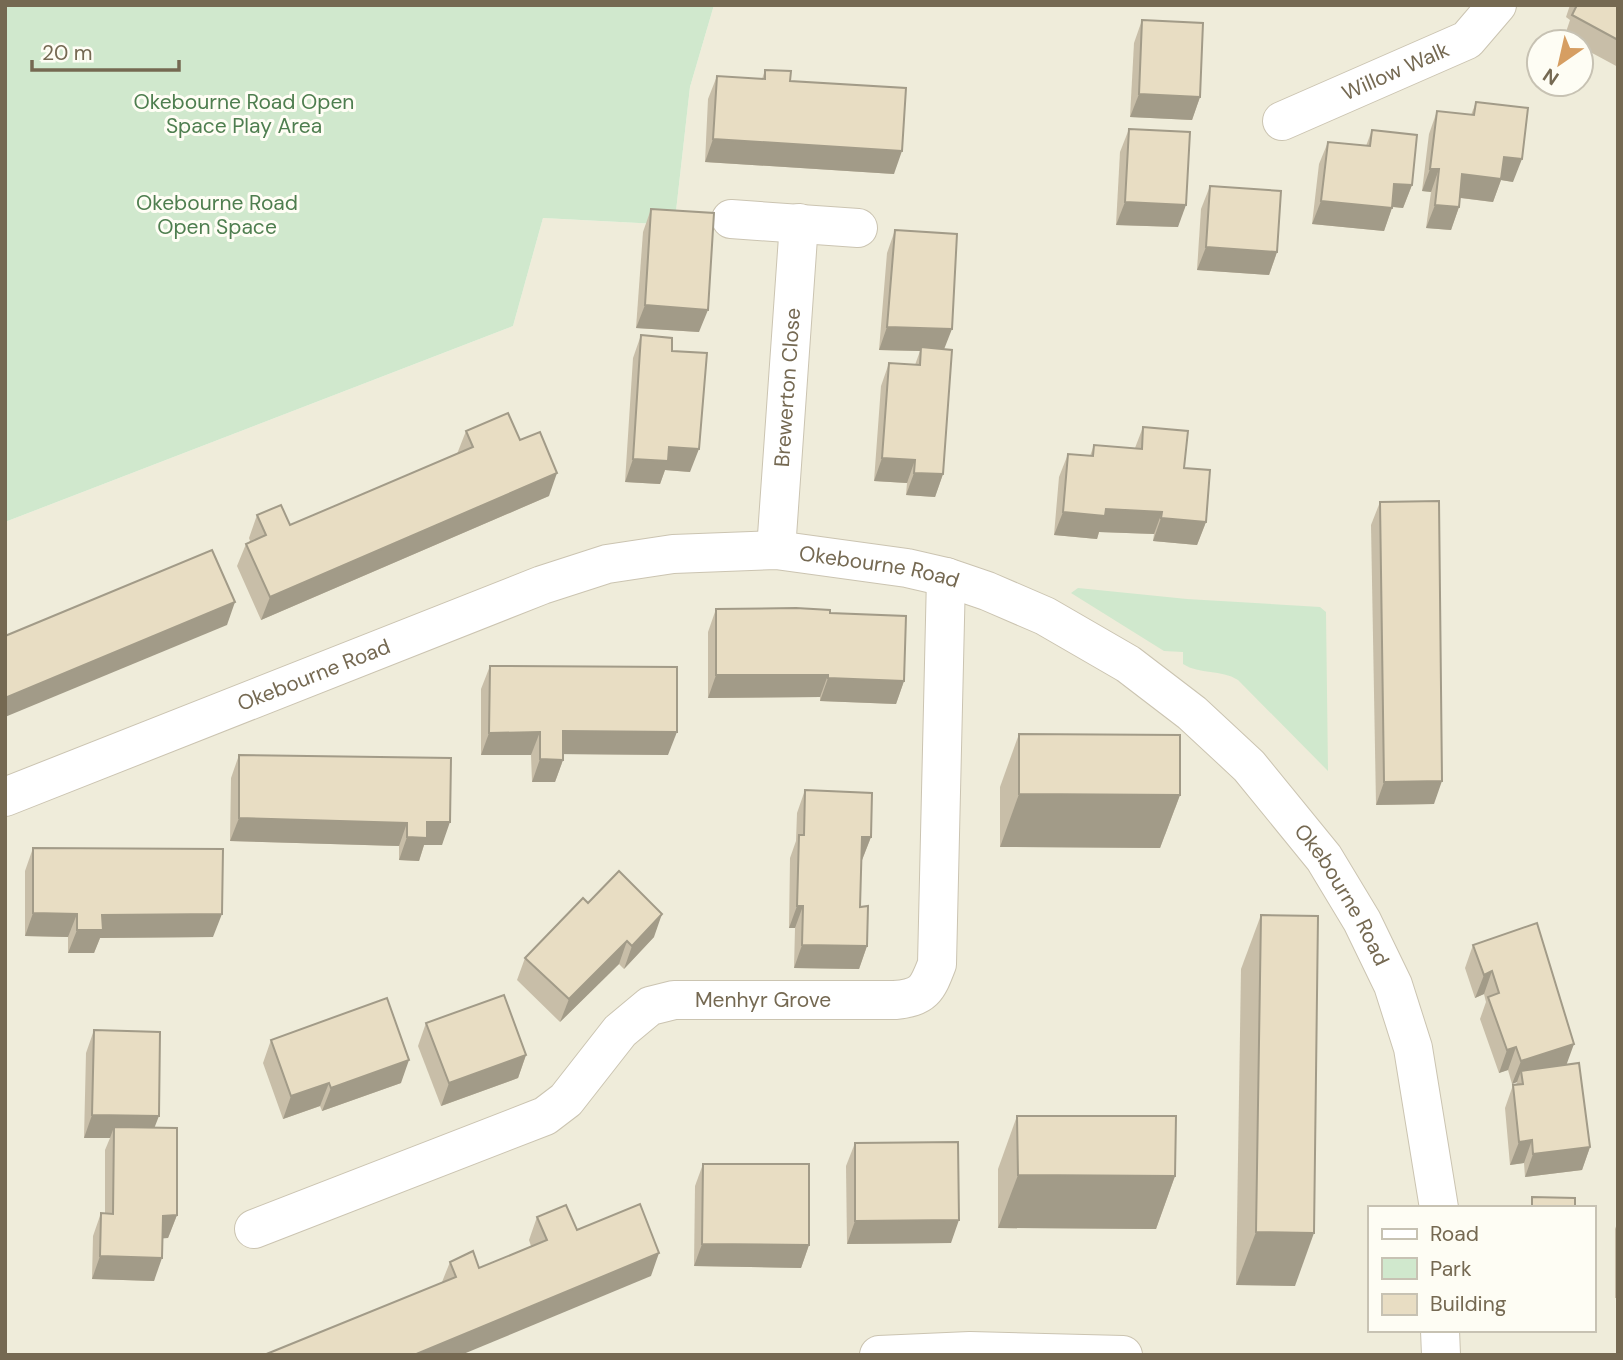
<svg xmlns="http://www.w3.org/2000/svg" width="1623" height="1360" viewBox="0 0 1623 1360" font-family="'DM Sans',sans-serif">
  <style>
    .residential { fill: #efecda; fill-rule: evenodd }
    .green { fill: #d0e8cd }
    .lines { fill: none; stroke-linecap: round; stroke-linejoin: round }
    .minor-casing { stroke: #cbc4b1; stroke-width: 40 }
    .minor { stroke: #fff; stroke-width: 38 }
    .wall { fill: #c8bea8 }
    .shaded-wall { fill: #a29b88 }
    .building { fill: #e8ddc3; stroke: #a29b88; stroke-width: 2 }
    .labels { text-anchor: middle; stroke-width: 6; stroke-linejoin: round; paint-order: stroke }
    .street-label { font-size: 21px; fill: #756952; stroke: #fefdf4 }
    .park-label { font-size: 21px; fill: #4e7e4f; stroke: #fefdf4 }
  </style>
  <rect width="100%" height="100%" fill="#fbfaee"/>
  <path class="residential" d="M714 5H1618V1355H5V522L513 326 543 218 677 225 676 211 690 87ZM1539 42H1581V84H1539ZM1369 1208H1593V1330H1369Z"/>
  <g class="green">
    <path d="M5 5H714L690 87 676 211 677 225 543 218 513 326 5 522Z"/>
    <path d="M1078 588 1187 599 1320 607 1326 612 1328 771 1238 680C1221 669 1200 675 1183 664V652L1164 651 1071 593Z"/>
  </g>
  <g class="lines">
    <g class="minor-casing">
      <g id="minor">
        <path id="s1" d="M1282 121 1467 40 1497 5"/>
        <path d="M731 219 858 228"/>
        <path id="s2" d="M776 550 799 223"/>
        <path id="s3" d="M5 797 542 585 607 564 673 554 776 550 907 568 946 577 987 591 1045 616 1128 664 1192 713 1249 766 1324 858 1362 921 1393 985 1413 1048 1439 1208"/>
        <path id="s4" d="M254 1229 545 1116 566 1100 620 1031 650 1006 674 1000H895C924 997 927 990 937 964L946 577"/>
        <path d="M1440 1330 1441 1355"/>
        <path d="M879 1355 970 1351 1123 1355"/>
      </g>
    </g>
    <use href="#minor" class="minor"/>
  </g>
  <g class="wall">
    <path d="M1570 5H1618V67L1581 47V42H1572L1564 38 1570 20 1566 17Z"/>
    <path d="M1142 20 1200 97 1192 120 1130 117 1134 43Z"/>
    <path d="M765 70 790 81 894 174 705 162 708 99 717 76 762 79Z"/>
    <path d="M1476 102 1513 182 1501 180 1493 202 1460 198 1459 207 1451 230 1426 228 1431 192 1422 191 1429 134 1437 111 1471 115Z"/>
    <path d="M1129 129 1178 227 1116 225 1120 152Z"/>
    <path d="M1372 130 1412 185 1403 208 1392 207 1384 231 1312 224 1319 164 1328 142 1366 146Z"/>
    <path d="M1210 186 1277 252 1269 275 1197 270 1201 209Z"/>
    <path d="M651 209 699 332 636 328 643 232Z"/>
    <path d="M895 230 944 349 943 474 935 497 906 495 907 483 874 481 881 386 889 363 915 365 920 351 879 350 887 253Z"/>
    <path d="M641 335 672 351 690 472 665 470 660 484 625 482 633 358Z"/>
    <path d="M1143 427 1184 468 1206 522 1197 545 1153 541 1154 534 1099 532 1097 539 1054 535 1059 477 1068 454 1090 456 1094 445 1135 448Z"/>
    <path d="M466 431 520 440 549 496 261 620 237 566 246 544 250 541 249 538 257 515 290 525 457 454Z"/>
    <path d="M1380 502 1434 804 1376 805 1371 525Z"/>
    <path d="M716 609 830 613 904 681 896 704 820 701V697L708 698V632Z"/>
    <path d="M490 666 668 755 563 754V760L555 782H532L531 755H481V689Z"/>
    <path d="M1019 734 1180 795 1160 848 1000 847V787Z"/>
    <path d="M239 755 451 758 442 845H424L419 861 399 860V846L230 841 231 778Z"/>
    <path d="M805 790 871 837 862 860H861L860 907 867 946 859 969 794 968 795 928H789L790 858 796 841 797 813Z"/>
    <path d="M33 848 213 937 100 938 94 953H68V937L25 936V871Z"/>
    <path d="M588 903 654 937 624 969 619 964 560 1022 517 980 525 958Z"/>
    <path d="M1261 915 1295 1286 1236 1285 1241 969Z"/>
    <path d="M1473 945 1566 1065 1590 1147 1582 1170 1525 1177 1524 1163 1510 1165 1505 1108 1513 1085H1516L1517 1082 1512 1084 1508 1070 1499 1073 1480 1019 1486 1002 1484 994 1475 998 1465 968Z"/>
    <path d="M426 1023 526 1055 518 1078 441 1106 418 1046Z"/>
    <path d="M94 1030 155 1128 177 1215 168 1238H162L154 1281 92 1279 93 1236 101 1213 105 1214V1150L110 1138H84L86 1053Z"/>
    <path d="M271 1040 401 1083 322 1111 320 1106 283 1119 263 1063Z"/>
    <path d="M1017 1116 1175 1176 1156 1229 998 1228V1169Z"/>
    <path d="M855 1143 951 1243 847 1244 846 1166Z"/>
    <path d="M703 1164 809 1245 801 1268 694 1266 695 1186Z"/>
    <path d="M537 1217 577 1230 651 1276 442 1282 450 1262 479 1268 531 1246 529 1240Z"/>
    <path d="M1618 1221V1298H1615V1229Z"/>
  </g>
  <g class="shaded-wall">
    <path d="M1139 94 1200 97 1192 120 1130 117Z"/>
    <path d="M713 139 902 151 894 174 705 162Z"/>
    <path d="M1504 157 1522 159 1513 182 1501 180 1493 202 1454 197 1462 174Z"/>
    <path d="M1430 169H1439L1431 192 1422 191Z"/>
    <path d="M1394 184 1412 185 1403 208 1386 206Z"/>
    <path d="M1321 201 1392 208 1384 231 1312 224Z"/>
    <path d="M1125 202 1186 205 1178 227 1116 225Z"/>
    <path d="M1435 205 1459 207 1451 230 1426 228Z"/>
    <path d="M1206 247 1277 252 1269 275 1197 270Z"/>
    <path d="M645 305 708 310 699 332 636 328Z"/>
    <path d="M887 327 952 329 943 352 921 347 920 351 879 350Z"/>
    <path d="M669 447 699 449 690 472 665 470 660 484 625 482 633 459Z"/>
    <path d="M882 458 915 460 907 483 874 481Z"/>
    <path d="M557 473 549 496 261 620 270 597Z"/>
    <path d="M914 473 943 474 935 497 906 495Z"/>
    <path d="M1106 509 1162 512 1154 534 1099 532 1097 539 1054 535 1063 512Z"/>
    <path d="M1161 518 1206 522 1197 545 1153 541Z"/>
    <path d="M235 602 227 625 5 717V698Z"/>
    <path d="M716 675H828L820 697 708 698Z"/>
    <path d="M828 678 904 681 896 704 820 701Z"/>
    <path d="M563 731 677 732 668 755 555 754Z"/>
    <path d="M540 732 531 755H481L489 733Z"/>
    <path d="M540 759 563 760 555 782H532Z"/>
    <path d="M1442 781 1434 804 1376 805 1384 782Z"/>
    <path d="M1019 794 1180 795 1160 848 1000 847Z"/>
    <path d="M239 818 407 823 399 846 230 841Z"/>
    <path d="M427 822H450L442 845H424L419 861 399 860 407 837Z"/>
    <path d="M862 837H871L862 860H853Z"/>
    <path d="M797 906H803L795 928H789Z"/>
    <path d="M33 913 77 914 68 937 25 936Z"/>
    <path d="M222 914 213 937 100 938 94 953H68L77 930 102 915Z"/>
    <path d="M662 914 654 937 624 969 632 946Z"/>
    <path d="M627 941 619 964 560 1022 569 999Z"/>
    <path d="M802 945 867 946 859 969 794 968Z"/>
    <path d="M1492 971 1484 994 1475 998 1484 975Z"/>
    <path d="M1574 1044 1566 1066 1521 1071 1517 1082 1512 1084 1521 1061Z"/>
    <path d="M1516 1047 1508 1070 1499 1073 1507 1050Z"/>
    <path d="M526 1055 518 1078 441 1106 449 1083Z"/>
    <path d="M409 1060 401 1083 322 1111 331 1088Z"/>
    <path d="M329 1083 320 1106 283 1119 291 1096Z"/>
    <path d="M92 1115 159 1116 150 1139 114 1127 110 1138H84Z"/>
    <path d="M1532 1140 1524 1163 1510 1165 1519 1142Z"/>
    <path d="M1590 1147 1582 1170 1525 1177 1533 1154Z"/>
    <path d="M1018 1175 1175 1176 1156 1229 998 1228Z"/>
    <path d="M177 1215 168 1238 155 1239 163 1216Z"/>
    <path d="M959 1220 951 1243 847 1244 855 1221Z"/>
    <path d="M1256 1232 1314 1233 1295 1286 1236 1285Z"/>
    <path d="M702 1244 809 1245 801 1268 694 1266Z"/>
    <path d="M659 1253 651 1276 461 1355H414Z"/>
    <path d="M100 1256 162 1258 154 1281 92 1279Z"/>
  </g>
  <g class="building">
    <path d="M1577 5H1618V40L1572 15Z"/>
    <path d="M1142 20 1203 23 1200 97 1139 94Z"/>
    <path d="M765 70 791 71 790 81 906 88 902 151 713 139 717 76 765 79Z"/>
    <path d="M1476 102 1528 108 1522 159 1504 157 1501 179 1462 174 1459 207 1435 205 1439 169H1430L1437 111 1474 115Z"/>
    <path d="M1129 129 1190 132 1186 205 1125 202Z"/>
    <path d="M1372 130 1417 135 1412 185 1394 184 1392 208 1321 201 1328 142 1370 146Z"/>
    <path d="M1210 186 1281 191 1277 252 1206 247Z"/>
    <path d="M651 209 714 213 708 310 645 305Z"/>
    <path d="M895 230 957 234 952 329 887 327Z"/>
    <path d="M641 335 672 338V351L707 353 699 449 669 447 668 461 633 459Z"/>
    <path d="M921 347 952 350 943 474 914 473 915 460 882 458 889 363 920 365Z"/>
    <path d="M508 413 520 440 540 432 557 473 270 597 246 544 266 535 257 515 281 505 290 525 473 447 466 431Z"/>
    <path d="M1143 427 1188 431 1184 468 1210 470 1206 522 1161 518 1162 512 1106 509 1105 516 1063 512 1068 454 1093 456 1094 445 1142 449Z"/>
    <path d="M1439 501 1442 781 1384 782 1380 502Z"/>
    <path d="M212 550 235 602 5 698V636Z"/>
    <path d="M796 608 830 610V613L906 616 904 681 828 678V675H716V609Z"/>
    <path d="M490 666 677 667V732L563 731V760L540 759V732L489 733Z"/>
    <path d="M1019 734 1180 735V795L1019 794Z"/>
    <path d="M239 755 451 758 450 822H427V838L407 837V823L239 818Z"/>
    <path d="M805 790 872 793 871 837H862L860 907 868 906 867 946 802 945 803 906H797L799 835H804Z"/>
    <path d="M33 848 223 849 222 914 102 915 103 930H77V914L33 913Z"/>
    <path d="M619 871 662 914 632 946 627 941 569 999 525 958 583 898 588 903Z"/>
    <path d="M1261 915 1318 916 1314 1233 1256 1232Z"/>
    <path d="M1537 923 1574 1044 1521 1061 1516 1047 1507 1050 1488 997 1499 993 1492 971 1484 975 1473 945Z"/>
    <path d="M504 995 526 1055 449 1083 426 1023Z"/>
    <path d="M387 998 409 1060 331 1088 329 1083 291 1096 271 1040Z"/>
    <path d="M94 1030 160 1032 159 1116 92 1115Z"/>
    <path d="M1579 1063 1590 1147 1533 1154 1532 1140 1519 1142 1513 1085 1523 1084 1521 1071Z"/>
    <path d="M1017 1116H1176L1175 1176 1018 1175Z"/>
    <path d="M114 1127 177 1128V1215L163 1216 162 1258 100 1256 101 1213 113 1214Z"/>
    <path d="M958 1142 959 1220 855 1221V1143Z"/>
    <path d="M703 1164H809V1245L702 1244Z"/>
    <path d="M1532 1197 1575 1198V1208H1532Z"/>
    <path d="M640 1204 659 1253 414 1355H264L456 1277 450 1262 473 1251 479 1268 547 1240 537 1217 566 1205 577 1230Z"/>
  </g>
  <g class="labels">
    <g class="street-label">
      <text dy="7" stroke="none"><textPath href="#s1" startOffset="124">Willow Walk</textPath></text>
      <text dy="7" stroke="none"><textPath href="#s2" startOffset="163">Brewerton Close</textPath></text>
      <text dy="7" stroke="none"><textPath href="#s3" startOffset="920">Okebourne Road</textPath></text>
      <text dy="7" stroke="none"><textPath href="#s3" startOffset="332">Okebourne Road</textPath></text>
      <text dy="7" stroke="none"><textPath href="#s3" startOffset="1508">Okebourne Road</textPath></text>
      <text dy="7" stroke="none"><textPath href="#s4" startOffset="579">Menhyr Grove</textPath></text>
    </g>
    <g class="park-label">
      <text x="244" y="109">Okebourne Road Open<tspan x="244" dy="24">Space Play Area</tspan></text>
      <text x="217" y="210">Okebourne Road<tspan x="217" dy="24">Open Space</tspan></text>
    </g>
  </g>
  <rect width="1623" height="1360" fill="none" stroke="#756952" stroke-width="14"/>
  <rect x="1368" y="1206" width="228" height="126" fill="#fefdf4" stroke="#c7c2b3" stroke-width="2"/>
  <rect x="1382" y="1229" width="35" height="10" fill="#ffffff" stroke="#c7c2b3" stroke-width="2"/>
  <text x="1430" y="1241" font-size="21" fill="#756952">Road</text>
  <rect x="1382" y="1258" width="35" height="21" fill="#d0e8cd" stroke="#c7c2b3" stroke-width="2"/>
  <text x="1430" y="1276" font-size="21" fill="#756952">Park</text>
  <rect x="1382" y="1294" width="35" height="21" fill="#e8ddc3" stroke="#c7c2b3" stroke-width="2"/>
  <text x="1430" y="1311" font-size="21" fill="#756952">Building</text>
  <g transform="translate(1560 63) rotate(214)"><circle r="33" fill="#fefdf4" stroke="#c7c2b3" stroke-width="2"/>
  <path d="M0-5L12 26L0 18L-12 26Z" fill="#d69e62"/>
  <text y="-10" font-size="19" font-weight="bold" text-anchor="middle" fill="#756952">N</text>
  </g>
  <path d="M32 60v10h147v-10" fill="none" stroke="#756952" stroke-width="3.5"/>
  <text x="42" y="60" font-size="21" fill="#756952" stroke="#fefdf4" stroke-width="5" paint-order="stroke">20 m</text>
</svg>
